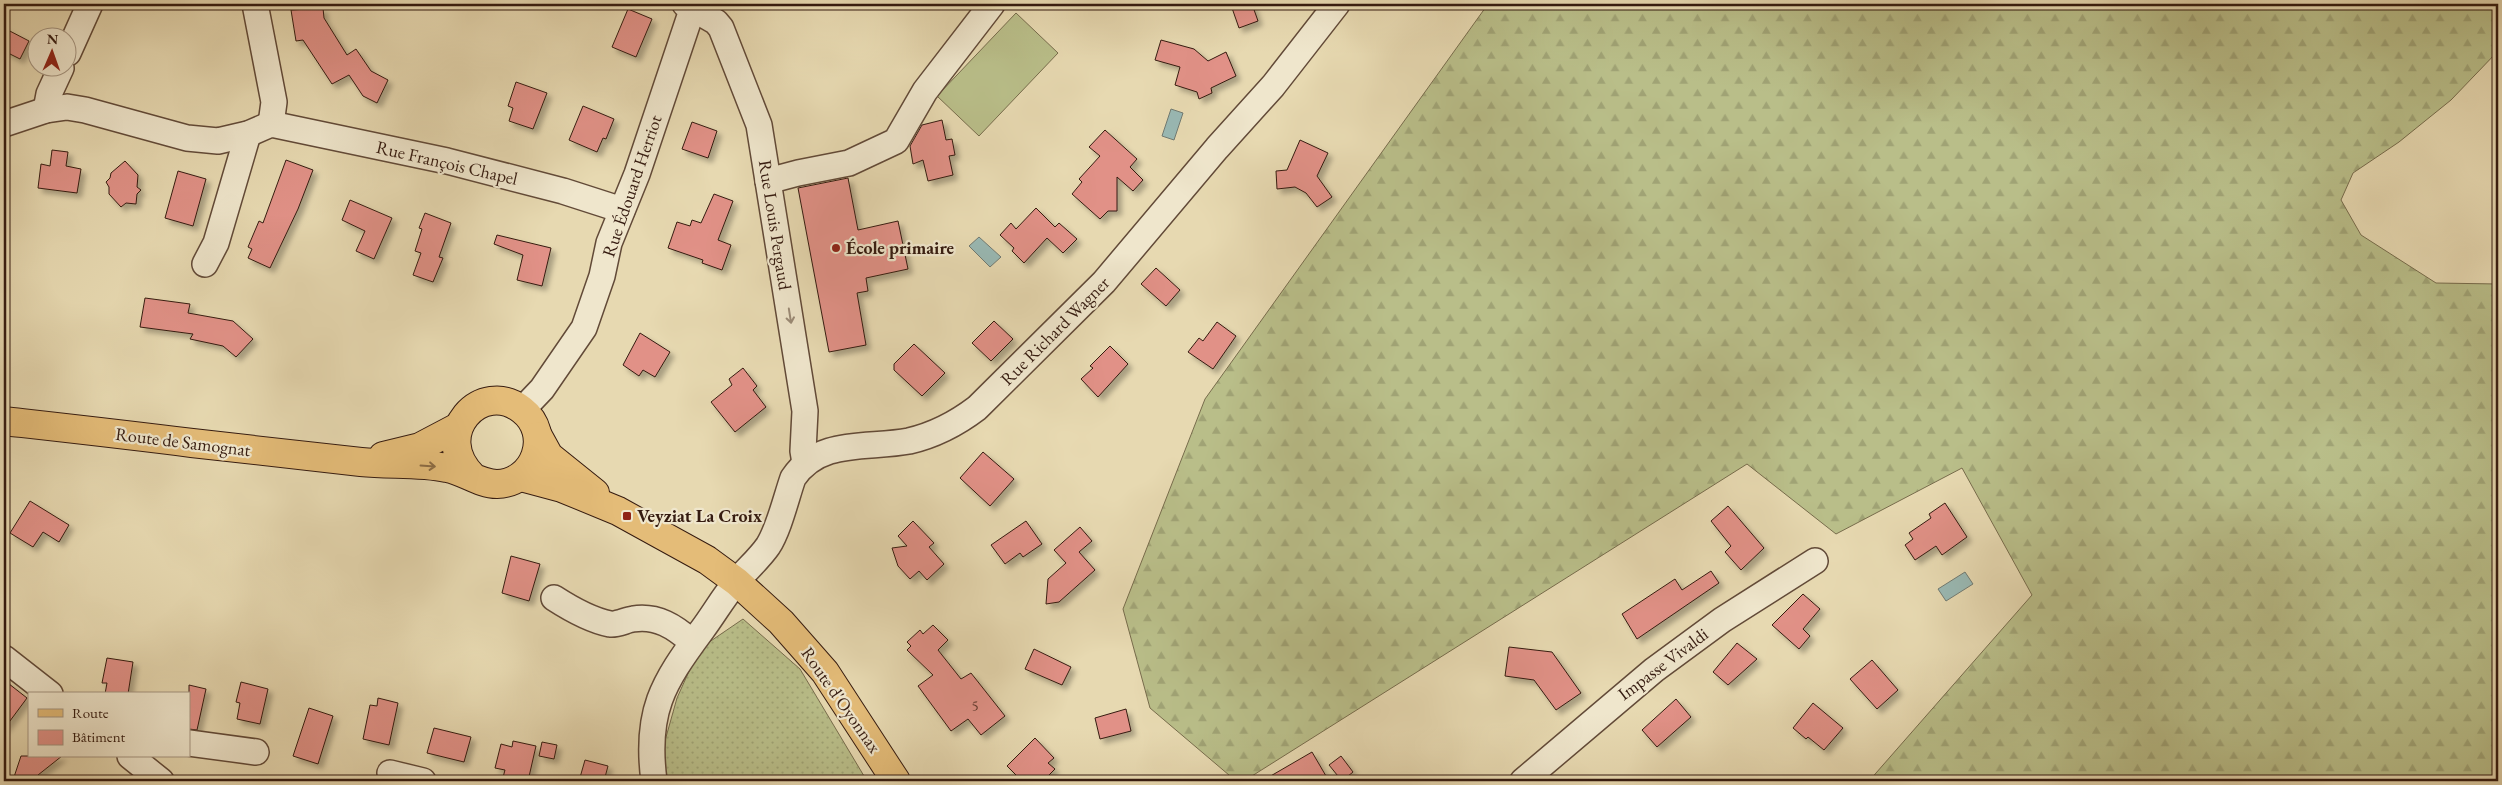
<svg xmlns="http://www.w3.org/2000/svg" width="2502" height="785" viewBox="0 0 2502 785" font-family="'EB Garamond',serif">
  <style>
    .grass { fill: url(#grass-dots); stroke: #776c4c }
    .forest { fill: url(#forest-firs); stroke: #776c4c }
    .pitch { fill: #b9be89; stroke: #776c4c }
    .water { fill: #99b9b4; stroke: #717a72 }
    .building { fill: #e19187; stroke: #351b10; filter: url(#shadow) }
    .lines { fill: none; stroke-linecap: round; stroke-linejoin: round }
    .minor-casing { stroke: #624a38; stroke-width: 28 }
    .major-casing { stroke: #351b10; stroke-width: 30 }
    .minor { stroke: #efe6cc; stroke-width: 25 }
    .major { stroke: #e4bc78; stroke-width: 28 }
    .oneway { stroke: #9b8b77 }
    .oneway2 { stroke: #8c6c44 }
    .poi-dot { fill: #8f2418; stroke: #efe6cc; stroke-width: 2 }
    .labels { text-anchor: middle; stroke-width: 4.5; stroke-linejoin: round; paint-order: stroke }
    .number-label { font-size: 15px; fill: #60382e }
    .street-label { font-size: 18px; fill: #351b10; stroke: #efe6cc }
    .poi-label { font-size: 18px; font-weight: bold; fill: #351b10; stroke: #efe6cc; text-anchor: start }
  </style>
  <defs>
    <pattern id="grass-dots" width="8" height="8" patternUnits="userSpaceOnUse" patternTransform="scale(1.25)"><rect width="8" height="8" fill="#b9be89"/><path d="M2 2h.1M6 6h.1" fill="none" stroke="#a0a375" stroke-width="1.8" stroke-linecap="round"/></pattern>
    <pattern id="forest-firs" width="22" height="20" patternUnits="userSpaceOnUse" patternTransform="scale(1.25)"><rect width="22" height="20" fill="#b9be89"/><path d="M5 1l3.5 6h-7zM16 11l3.5 6h-7z" fill="#a0a375"/></pattern>
    <filter id="shadow"><feDropShadow dx="4.5" dy="4.5" stdDeviation="2.5" flood-color="#0004"/></filter>
  </defs>
  <rect width="100%" height="100%" fill="#e7d9b1"/>
  <filter id="stains"><feTurbulence type="fractalNoise" baseFrequency=".004" numOctaves="4"/><feColorMatrix values="0 0 0 0 .2 0 0 0 0 .09 0 0 0 0 .02 0 0 0 .5 -.17"/></filter>
  <radialGradient id="worn" r=".72"><stop offset=".6" stop-color="#630" stop-opacity="0"/><stop offset="1" stop-color="#630" stop-opacity=".3"/></radialGradient>
  <path class="grass" d="M743 619 800 669 867 781H666L661 755 677 698 699 649Z"/>
  <path class="forest" d="M1488 4H2498V51L2451 100 2399 142 2353 173 2341 200 2361 235 2436 283 2498 284V781H1869L2032 595 1962 468 1836 534 1747 464 1244 781H1236L1150 708 1123 609 1205 399Z"/>
  <path class="pitch" d="M1016 13 1058 53 979 136 937 96Z"/>
  <g class="water">
    <path d="M1171 109 1183 113 1174 140 1162 136Z"/>
    <path d="M979 237 1001 257 990 267 969 246Z"/>
    <path d="M1965 572 1973 584 1946 601 1938 589Z"/>
  </g>
  <g class="building">
    <path d="M1245 4H1252L1258 21 1239 28 1232 8Z"/>
    <path d="M323 8 324 18 347 55 356 49 371 71 388 80 377 103 363 96 349 75 332 84 303 40 296 41 291 10Z"/>
    <path d="M628 9 652 19 636 57 612 47Z"/>
    <path d="M4 28 29 41 20 59 4 51Z"/>
    <path d="M1161 40 1194 49 1208 61 1226 52 1236 76 1211 88 1212 93 1199 99 1197 92 1175 85 1180 67 1155 60Z"/>
    <path d="M516 82 547 93 533 129 509 121 513 108 508 106Z"/>
    <path d="M583 106 614 119 606 139 603 138 597 152 569 140Z"/>
    <path d="M942 120 946 140 952 139 955 155 949 156 953 175 928 181 923 160 913 164 910 146 922 125Z"/>
    <path d="M692 122 717 131 708 158 682 149Z"/>
    <path d="M1105 130 1137 159 1130 167 1143 180 1133 191 1117 177V211H1108L1100 219 1072 194 1082 182 1079 179 1100 156 1089 147Z"/>
    <path d="M1300 140 1328 153 1317 176 1332 197 1317 207 1306 193 1295 187 1277 189 1276 171 1287 170Z"/>
    <path d="M52 150 68 152 66 166 81 169 77 193 38 188 41 164 50 166Z"/>
    <path d="M286 160 313 170 298 209 270 268 248 258 252 249 248 247 259 221 263 223Z"/>
    <path d="M125 161 138 175 137 187 141 190 137 194 136 204 126 203 121 207 109 194V187L106 182 110 178 111 173Z"/>
    <path d="M178 171 206 179 193 226 165 218Z"/>
    <path d="M848 178 858 230 898 221 908 269 866 278 868 291 857 293 866 345 829 352 798 188Z"/>
    <path d="M714 194 733 201 718 240 731 245 722 270 702 263 703 260 668 248 677 222 690 226 692 220 701 223Z"/>
    <path d="M350 200 392 218 374 259 356 251 365 231 342 220Z"/>
    <path d="M1036 208 1055 227 1059 223 1077 239 1063 253 1047 238 1024 263 1012 251 1014 248 1000 235 1011 223 1016 229Z"/>
    <path d="M425 213 451 223 439 257 443 258 433 282 413 275 421 253 415 251 422 229 419 228Z"/>
    <path d="M497 235 551 248 542 286 517 280 523 255 494 244Z"/>
    <path d="M1156 268 1180 290 1166 306 1141 284Z"/>
    <path d="M145 298 190 304 188 313 233 321 253 339 236 357 223 346 190 339 193 334 140 327Z"/>
    <path d="M994 321 1013 339 991 361 972 343Z"/>
    <path d="M1217 322 1236 336 1213 369 1188 352 1199 338 1203 341Z"/>
    <path d="M640 333 670 352 655 377 643 370 639 376 623 365Z"/>
    <path d="M914 344 945 373 922 396 894 370V364Z"/>
    <path d="M1110 346 1128 364 1098 397 1081 379 1093 368 1090 366Z"/>
    <path d="M743 368 757 386 753 390 766 407 735 432 711 402 732 385 729 379Z"/>
    <path d="M983 452 1014 479 990 506 960 478Z"/>
    <path d="M30 501 69 525 59 542 43 532 33 547 10 533Z"/>
    <path d="M1945 503 1967 537 1942 555 1936 546 1915 560 1905 545 1913 539 1909 533 1931 518 1929 514Z"/>
    <path d="M1728 506 1764 548 1741 570 1725 552 1731 546 1711 521Z"/>
    <path d="M913 521 934 543 929 547 944 564 927 580 919 571 910 579 898 566 892 548 907 546 898 536Z"/>
    <path d="M1026 521 1042 544 1023 557 1020 553 1005 564 991 545Z"/>
    <path d="M1080 527 1092 541 1079 552 1095 570 1059 602 1046 604 1048 579 1066 563 1054 550Z"/>
    <path d="M511 556 540 564 529 601 502 593Z"/>
    <path d="M1711 571 1719 583 1637 639 1622 614 1675 579 1682 590Z"/>
    <path d="M1803 594 1820 609 1803 629 1810 636 1799 649 1772 625Z"/>
    <path d="M933 625 948 640 938 650 961 679 971 673 1005 716 981 735 968 719 951 731 918 686 933 675 907 650 911 646 907 642 920 630 923 634Z"/>
    <path d="M1737 643 1757 659 1728 685 1713 672Z"/>
    <path d="M1509 647 1552 652 1581 693 1556 710 1534 680 1505 676Z"/>
    <path d="M1034 649 1071 667 1062 685 1025 669Z"/>
    <path d="M107 658 133 662 128 694H105L107 683H102Z"/>
    <path d="M1872 660 1898 690 1877 709 1850 679Z"/>
    <path d="M4 680 27 698 4 729Z"/>
    <path d="M241 682 268 689 260 724 237 719 240 703 236 702Z"/>
    <path d="M189 685 206 689 197 730 189 729Z"/>
    <path d="M378 698 398 703 389 745 363 739 370 705 377 706Z"/>
    <path d="M1676 699 1691 717 1657 747 1642 730Z"/>
    <path d="M1813 703 1843 728 1824 750 1808 737 1806 739 1793 728Z"/>
    <path d="M309 708 333 716 318 764 293 756Z"/>
    <path d="M1126 709 1131 731 1100 739 1095 718Z"/>
    <path d="M434 728 471 737 464 762 427 753Z"/>
    <path d="M1035 738 1054 758 1048 763 1055 769 1043 781H1022L1007 766Z"/>
    <path d="M513 741 536 746 528 781H502L505 770 495 768 501 744 512 747Z"/>
    <path d="M542 742 557 745 554 759 539 756Z"/>
    <path d="M1312 752 1326 776 1318 781H1262Z"/>
    <path d="M21 756H62L38 775 43 781H24L14 777Z"/>
    <path d="M1341 756 1353 772 1342 781 1329 765Z"/>
    <path d="M585 760 608 766 604 781H579Z"/>
  </g>
  <g class="lines">
    <g class="minor-casing">
      <g id="minor">
        <path d="M255 4 274 102 271 124"/>
        <path d="M685 4 716 22 721 28 759 125 805 411 803 451 805 463"/>
        <path d="M68 53 90 4"/>
        <path d="M46 110 49 94 61 68"/>
        <path d="M4 124 46 110 67 107 85 110 187 138 218 141 248 134 271 124 447 161 563 191 622 210"/>
        <path d="M768 181 798 173 849 163 896 141 925 91 992 4"/>
        <path d="M205 264 216 243 248 134"/>
        <path d="M522 410 542 389 584 328 602 276 609 243 637 174 694 4"/>
        <path d="M554 598C571 609 590 620 610 624 617 625 626 620 633 619 657 615 675 627 692 642"/>
        <path d="M4 658 50 694"/>
        <path d="M189 743 256 752"/>
        <path d="M130 756 161 781"/>
        <path d="M390 773 423 781"/>
        <path d="M654 781C645 712 662 684 702 630 714 614 724 596 737 581 747 569 759 559 768 546 779 529 786 498 793 478 820 438 867 449 909 441 935 435 956 424 977 408L1104 282 1217 148 1273 86 1337 4"/>
        <path d="M1523 781 1654 670 1722 620 1815 561"/>
      </g>
    </g>
    <g class="major-casing">
      <g id="major">
        <path d="M4 421C66 428 129 435 192 443 248 449 304 456 361 462 389 465 420 462 447 468 464 471 480 484 497 484 535 483 553 434 522 410 482 378 429 434 473 477"/>
        <path d="M538 436 549 456 595 493"/>
        <path d="M383 456 420 447 458 427"/>
        <path d="M521 477 562 488 618 511 707 560 737 582 781 622 825 672 896 781"/>
      </g>
    </g>
    <use href="#minor" class="minor"/>
    <use href="#major" class="major"/>
  </g>
  <defs><path id="oneway-shaft" d="M-6 0H5M1.5-3L5.5 0L1.5 3" fill="none" stroke-width="1.6" stroke-linecap="round" stroke-linejoin="round" transform="scale(1.25)"/></defs>
  <use class="oneway" href="#oneway-shaft" transform="translate(790 316) rotate(81)"/>
  <use class="oneway2" href="#oneway-shaft" transform="translate(428 466) rotate(4)"/>
  <g class="poi-dot">
    <circle cx="836" cy="248" r="5"/>
    <rect x="622" y="511" width="10" height="10" rx="2.5"/>
  </g>
  <g class="labels">
    <g class="number-label">
      <text x="975" y="711">5</text>
    </g>
    <g class="street-label">
      <text transform="translate(447 163) rotate(13)" y="6">Rue François Chapel</text>
      <text transform="translate(632 186) rotate(-71)" y="6">Rue Édouard Herriot</text>
      <text transform="translate(775 225) rotate(81)" y="6">Rue Louis Pergaud</text>
      <text transform="translate(1055 331) rotate(-45)" y="6">Rue Richard Wagner</text>
      <text transform="translate(183 442) rotate(7)" y="6">Route de Samognat</text>
      <text transform="translate(1663 664) rotate(-37)" y="6">Impasse Vivaldi</text>
      <text transform="translate(841 700) rotate(55)" y="6">Route d'Oyonnax</text>
    </g>
    <g class="poi-label">
      <text x="846" y="254">École primaire</text>
      <text x="637" y="522">Veyziat La Croix</text>
    </g>
  </g>
  <rect width="2502" height="785" fill="none" stroke="#e7d9b1" stroke-width="20"/>
  <rect x="5" y="5" width="2492" height="775" fill="none" stroke="#351b10" stroke-width="2.5"/>
  <rect x="10" y="10" width="2482" height="765" fill="none" stroke="#351b10"/>
  <rect x="28" y="692" width="162" height="65" fill="#efe6cc" stroke="#a59581"/>
  <rect x="38" y="709" width="25" height="8" fill="#e4bc78" stroke="#a59581"/>
  <text x="72" y="718" font-size="15" fill="#351b10">Route</text>
  <rect x="38" y="730" width="25" height="15" fill="#e19187" stroke="#a59581"/>
  <text x="72" y="742" font-size="15" fill="#351b10">Bâtiment</text>
  <g transform="translate(52 52) rotate(2)"><circle r="24" fill="#efe6cc" stroke="#a59581"/>
  <path d="M0-4L9 19L0 12L-9 19Z" fill="#8f2418"/>
  <text y="-8" font-size="14" font-weight="bold" text-anchor="middle" fill="#351b10">N</text>
  </g>
  <rect width="100%" height="100%" filter="url(#stains)"/>
  <rect width="100%" height="100%" fill="url(#worn)"/>
</svg>
